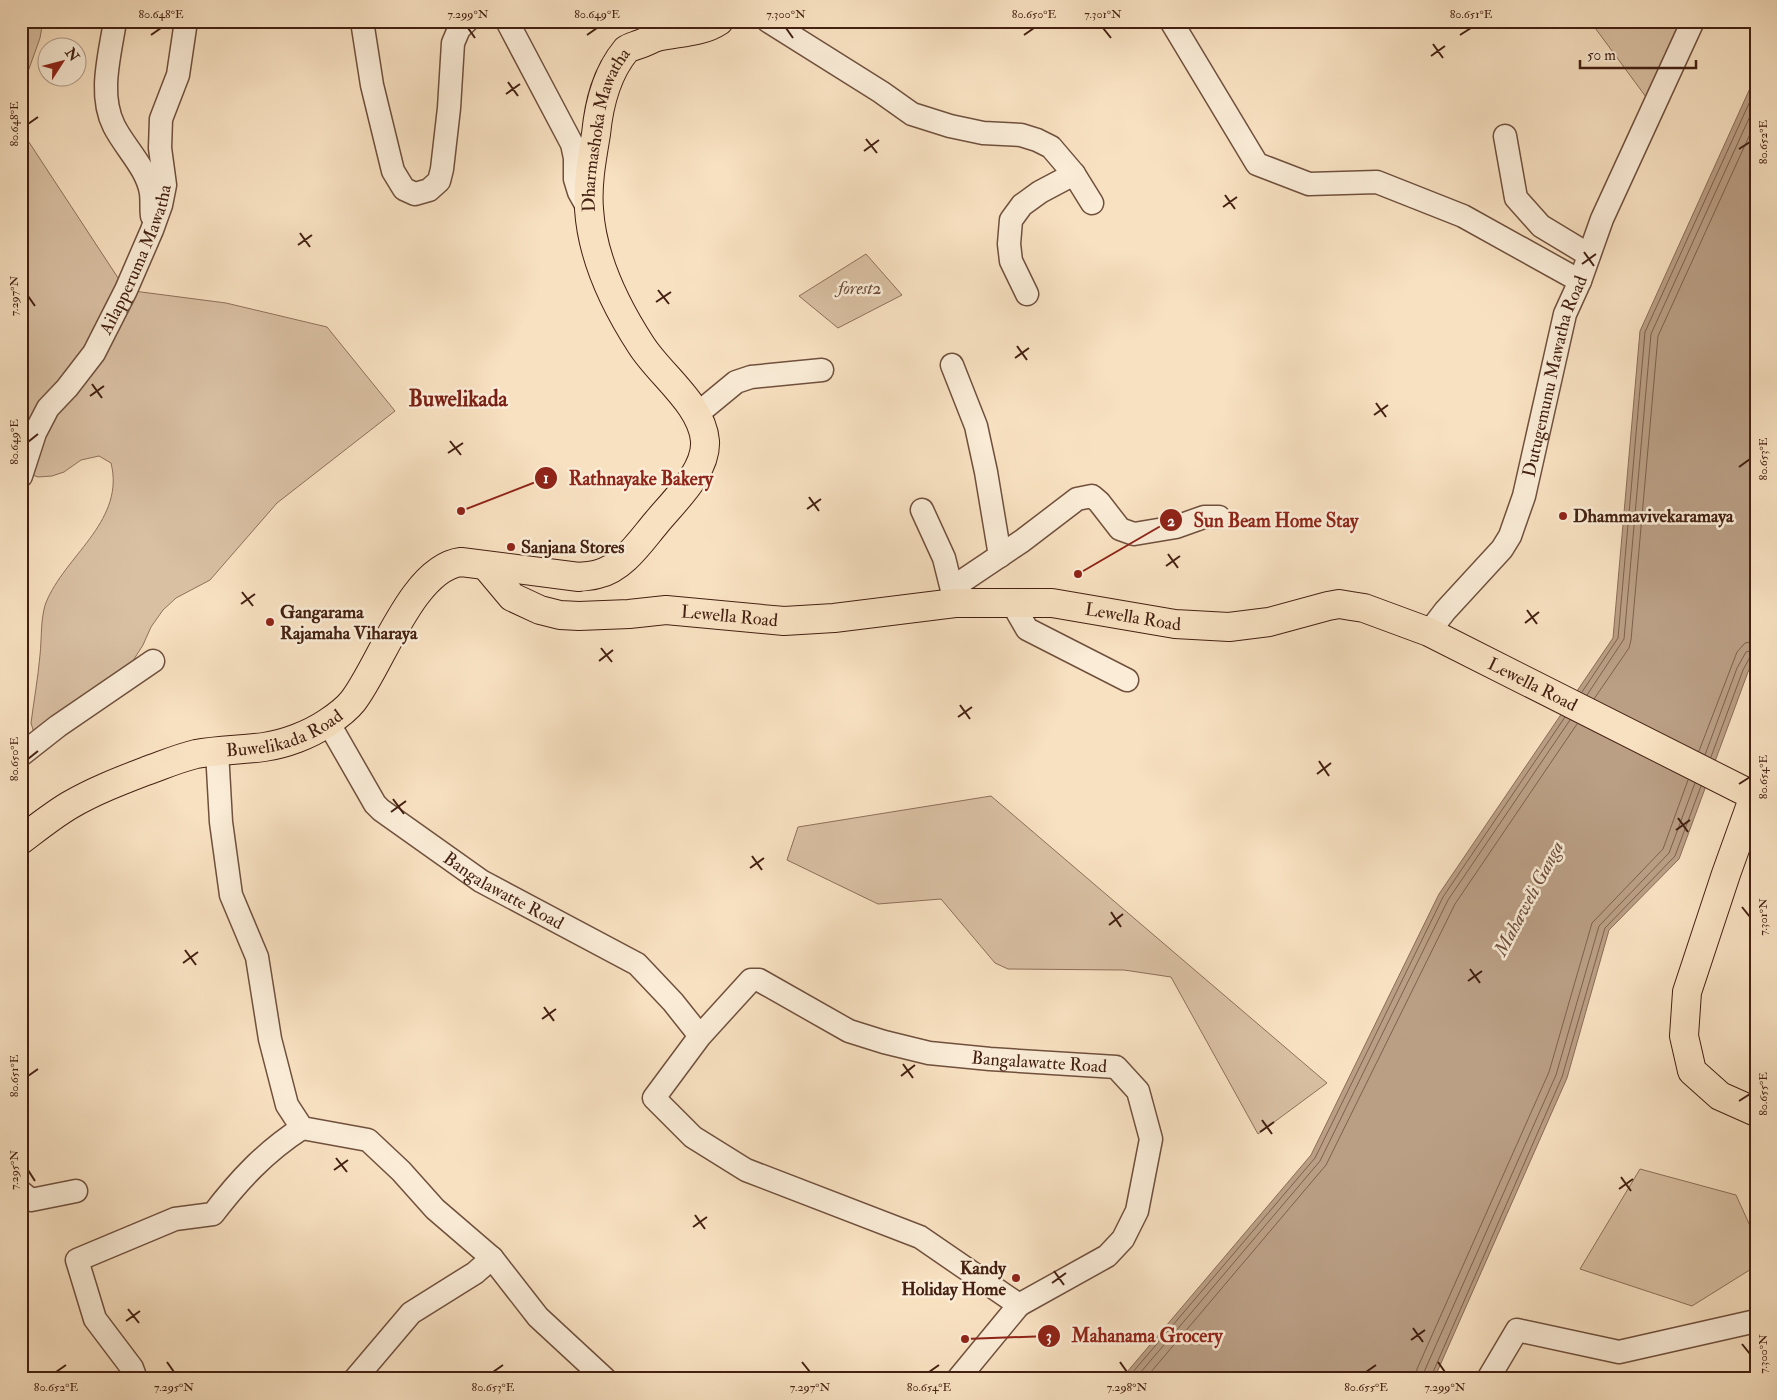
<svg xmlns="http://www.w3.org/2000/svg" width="1777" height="1400" viewBox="0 0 1777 1400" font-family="'IM FELL Double Pica',serif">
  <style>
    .green { fill: #d9c0a3; stroke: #8e705a }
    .water { fill: #ba9f85; stroke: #8a6c57 }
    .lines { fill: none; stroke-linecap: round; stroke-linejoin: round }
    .shore { stroke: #7e604b; stroke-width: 1 }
    .minor-casing { stroke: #70503d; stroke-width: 25 }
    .major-casing { stroke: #432011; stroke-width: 30 }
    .minor { stroke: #faecd7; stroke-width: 22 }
    .major { stroke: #f8e1c1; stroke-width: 28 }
    .ticks { fill: none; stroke: #432011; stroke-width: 2 }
    .poi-dot { fill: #8f2418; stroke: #faecd7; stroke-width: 2 }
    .labels { text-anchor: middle; stroke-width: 5; stroke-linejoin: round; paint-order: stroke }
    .street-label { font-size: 18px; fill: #432011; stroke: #faecd7 }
    .park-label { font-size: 18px; font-style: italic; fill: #684836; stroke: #faecd7 }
    .poi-label { font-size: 18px; font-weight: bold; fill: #432011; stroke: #faecd7; text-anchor: start }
    .water-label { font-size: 19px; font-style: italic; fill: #6d4c3a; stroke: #faecd7 }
    .district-label { font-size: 22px; font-weight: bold; fill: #7a1f14; stroke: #faecd7 }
    .leader { fill: none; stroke: #8f2418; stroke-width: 2 }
    .callout-dot { fill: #8f2418; stroke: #faecd7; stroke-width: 2 }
    .mark-label { font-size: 15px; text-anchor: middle; font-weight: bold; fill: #fff }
    .callout-label { font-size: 19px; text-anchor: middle; font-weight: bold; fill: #8f2418; stroke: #faecd7; stroke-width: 5; stroke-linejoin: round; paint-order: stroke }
    .neatline { fill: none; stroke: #432011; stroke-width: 2 }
    .ticks-label { font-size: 12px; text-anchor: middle; fill: #432011 }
  </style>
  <rect width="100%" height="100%" fill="#f8e1c1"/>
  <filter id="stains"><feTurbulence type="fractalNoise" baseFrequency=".004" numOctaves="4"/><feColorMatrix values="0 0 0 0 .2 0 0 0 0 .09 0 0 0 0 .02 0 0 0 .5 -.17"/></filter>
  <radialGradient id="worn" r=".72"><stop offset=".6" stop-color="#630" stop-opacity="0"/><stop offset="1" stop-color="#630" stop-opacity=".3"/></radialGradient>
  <g class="green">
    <path d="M21 21H43L40 38 21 91Z"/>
    <path d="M1590 21H1680L1646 97Z"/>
    <path d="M21 130 126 290 226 303 327 327 395 411 277 503 210 580 176 598 163 610 151 627 143 645 129 667 34 733 31 723C34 700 38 678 40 655 42 638 40 613 48 598 69 553 125 519 111 463L99 456 81 460 64 472 52 476 38 477 21 471Z"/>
    <path d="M866 254 902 295 838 328 799 296Z"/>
    <path d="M991 796 1327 1083 1258 1134 1171 977 1124 970 1008 969 995 963 941 899 878 904 787 860 798 827Z"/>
    <path d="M1640 1169 1736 1195 1756 1239V1266L1692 1306 1580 1269Z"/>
  </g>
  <path class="water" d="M1756 75V656L1748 672 1679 859 1609 930 1567 1078 1434 1379H1121L1311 1155 1439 894 1613 638 1640 331Z"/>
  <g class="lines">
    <g class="shore">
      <path d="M1582 692 1618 638 1645 332 1756 88"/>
      <path d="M1587 695 1624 639 1651 334 1756 103"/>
      <path d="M1594 699 1629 648 1631 640 1658 336 1756 121"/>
      <path d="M1699 751 1737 652 1745 643 1756 641"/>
      <path d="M1705 755 1737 668 1746 652 1756 649"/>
      <path d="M1711 757 1743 670 1750 657 1756 655"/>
      <path d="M1127 1379 1315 1158 1443 897 1565 717"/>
      <path d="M1135 1379 1320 1161 1448 900 1570 720"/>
      <path d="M1145 1379 1326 1165 1455 904 1577 724"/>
      <path d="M1416 1379 1417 1369 1549 1072 1592 923 1663 849 1688 780"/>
      <path d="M1423 1379 1424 1372 1556 1075 1599 926 1669 853 1695 783"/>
      <path d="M1430 1379 1562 1077 1605 928 1675 856 1701 786"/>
    </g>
    <g class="minor-casing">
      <g id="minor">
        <path d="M115 21C110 55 98 94 114 126 125 148 147 168 151 193 152 201 151 209 152 216"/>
        <path d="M362 21 372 85 393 171 404 189 415 194 429 190 439 181 442 169 449 108 453 43 459 29 467 21"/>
        <path d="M507 21 572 144 575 158V179L579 192 588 208"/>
        <path d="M768 21 881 92 912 114 950 126 983 133 1021 135 1037 140 1051 147 1074 174 1092 203"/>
        <path d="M1171 21 1257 164 1309 184 1377 182 1463 216 1580 281"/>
        <path d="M1505 136 1516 198 1541 226 1589 255"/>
        <path d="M1027 294 1011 261 1009 244 1011 220 1022 205 1040 192 1074 174"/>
        <path d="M952 365 976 426 986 472 1000 556"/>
        <path d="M696 415 736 382 751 377 822 370"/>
        <path id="s1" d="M21 476 35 433 48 408 67 388 94 353 126 290 152 230 161 205 165 185 160 148 161 119 178 75 186 21"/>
        <path d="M922 510 944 558 955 602"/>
        <path d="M952 588 1022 541 1077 499 1092 496 1099 502 1120 529 1134 534 1176 527 1204 517H1219"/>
        <path d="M1012 603 1027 629 1127 680"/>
        <path id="s2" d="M1429 632 1445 611 1502 549 1510 536 1524 496 1565 314 1580 281 1602 219 1693 21"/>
        <path id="s3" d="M328 722 375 804 381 810 481 881 637 964 673 1002 700 1036 751 980H759L849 1031 884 1042 929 1053 990 1059 1116 1067 1138 1091 1151 1139 1137 1211 1123 1239 1107 1256 1019 1305 920 1237 746 1170 693 1137 654 1098 700 1036"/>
        <path d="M217 751 221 822 231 895 257 957 270 1039 287 1105 302 1128 368 1140 401 1171 435 1209 492 1258 538 1317 605 1379"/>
        <path d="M21 755 58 726 153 661"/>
        <path d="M21 1192 31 1200 76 1191"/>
        <path d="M136 1379 132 1368 95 1319 77 1260 175 1219 213 1214C239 1180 265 1152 302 1128"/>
        <path d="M355 1379 411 1313 475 1273 492 1258"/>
        <path d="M958 1379 1019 1305"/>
        <path d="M1488 1379 1517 1330 1619 1352 1756 1321"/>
      </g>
    </g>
    <g class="major-casing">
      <g id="major">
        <path id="s4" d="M486 566 512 597 540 610 560 615 579 616 629 614 666 610 784 621 834 618 955 603H1052L1175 624 1229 627 1269 622 1328 606 1339 604 1351 606 1364 608 1429 632 1754 796 1726 874 1687 992 1684 1036 1692 1071 1720 1096 1756 1112"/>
        <path id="s5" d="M21 840C37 828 53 815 70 805 94 791 120 781 146 771 163 765 179 758 196 754 218 750 241 750 264 747 285 744 309 735 327 723 336 717 346 710 353 701 381 665 412 568 461 562L579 577C585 576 592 576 598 574 623 568 640 542 656 523 674 501 707 471 705 441 702 404 660 375 641 345 615 305 592 257 589 209 587 184 592 158 596 134 599 104 606 74 626 50 630 47 635 46 640 44 646 42 651 39 657 37 678 32 701 33 719 21"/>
      </g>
    </g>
    <use href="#minor" class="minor"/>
    <use href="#major" class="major"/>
  </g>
  <path class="ticks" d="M468 28 475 38M786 28 793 38M1103 28 1111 38M151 35 161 28M587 35 597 28M1024 35 1034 28M1460 35 1471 28M1433 44 1443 58M1431 56 1445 46M508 82 518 96M506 94 520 84M28 124 38 117M866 139 877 153M1739 149 1750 142M864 151 879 140M1225 195 1235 209M1223 207 1237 197M300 233 310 247M298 245 312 235M1584 252 1594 266M1582 264 1596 254M658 290 669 304M28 296 35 306M656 302 671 292M1017 346 1027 360M1015 358 1029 348M92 384 102 398M90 396 104 386M1376 403 1386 417M1374 415 1388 405M450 441 461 455M28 442 38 434M448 453 463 443M1739 467 1750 459M809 497 819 511M807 509 821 499M1168 554 1178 568M1166 566 1180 556M242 592 253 606M241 604 255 594M1527 610 1537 624M1525 623 1539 612M601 648 612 662M599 661 613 650M960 705 970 719M958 717 972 707M28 759 38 751M1319 761 1329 776M1317 774 1331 763M1739 784 1750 777M393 799 404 814M391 812 406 801M1678 818 1688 832M1676 830 1690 820M752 856 762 870M750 868 764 858M1742 907 1750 917M1111 912 1121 927M1109 925 1123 914M185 950 196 965M183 963 198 952M1470 969 1480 983M1468 981 1482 971M544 1007 554 1021M542 1019 556 1009M903 1064 913 1078M28 1076 38 1069M901 1076 915 1065M1739 1101 1750 1094M1262 1120 1272 1134M1260 1132 1274 1122M336 1158 347 1172M28 1170 35 1181M334 1170 348 1160M1621 1177 1631 1191M1619 1189 1633 1179M695 1215 705 1229M693 1227 707 1217M1054 1271 1064 1285M1052 1283 1066 1273M128 1309 139 1323M126 1321 140 1311M1413 1328 1423 1342M1411 1340 1425 1330M1742 1344 1750 1354M167 1362 174 1372M802 1362 810 1372M1120 1362 1127 1372M1438 1362 1445 1372M56 1372 66 1365M493 1372 503 1365M929 1372 939 1365M1366 1372 1376 1365"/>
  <g class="poi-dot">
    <circle cx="1563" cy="516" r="5"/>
    <circle cx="511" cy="547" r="5"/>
    <circle cx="270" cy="622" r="5"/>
    <circle cx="1016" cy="1278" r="5"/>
  </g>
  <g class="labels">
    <g class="street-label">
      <text dy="6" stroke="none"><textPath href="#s5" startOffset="1208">Dharmashoka Mawatha</textPath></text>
      <text dy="6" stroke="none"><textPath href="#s1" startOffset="248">Ailapperuma Mawatha</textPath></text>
      <text dy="6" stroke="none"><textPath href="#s2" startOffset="292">Dutugemunu Mawatha Road</textPath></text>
      <text dy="6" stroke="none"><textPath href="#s4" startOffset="668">Lewella Road</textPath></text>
      <text dy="6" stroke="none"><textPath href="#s4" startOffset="262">Lewella Road</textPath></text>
      <text dy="6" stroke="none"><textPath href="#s4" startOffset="1088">Lewella Road</textPath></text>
      <text dy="6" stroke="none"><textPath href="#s5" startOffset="288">Buwelikada Road</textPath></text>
      <text dy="6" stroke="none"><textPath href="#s3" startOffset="250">Bangalawatte Road</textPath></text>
      <text dy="6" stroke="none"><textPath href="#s3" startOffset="879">Bangalawatte Road</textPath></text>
    </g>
    <g class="park-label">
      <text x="860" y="294">forest2</text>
    </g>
    <g class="poi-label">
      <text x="1573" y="522">Dhammavivekaramaya</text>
      <text x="521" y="553">Sanjana Stores</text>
      <text x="280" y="618">Gangarama<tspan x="280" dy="21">Rajamaha Viharaya</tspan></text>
      <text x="1006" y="1274" text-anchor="end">Kandy<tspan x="1006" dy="21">Holiday Home</tspan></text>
    </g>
    <g class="water-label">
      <text transform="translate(1528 898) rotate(-62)" y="7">Mahaweli Ganga</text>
    </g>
    <g class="district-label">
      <text x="458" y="406">Buwelikada</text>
    </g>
  </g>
  <path class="leader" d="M461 511L546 478M1078 574L1171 520M965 1339L1049 1336"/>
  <g class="callout-dot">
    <circle cx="461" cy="511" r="5"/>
    <circle cx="1078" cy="574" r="5"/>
    <circle cx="965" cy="1339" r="5"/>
    <circle cx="546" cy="478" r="12"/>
    <circle cx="1171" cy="520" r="12"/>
    <circle cx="1049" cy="1336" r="12"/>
  </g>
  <g class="mark-label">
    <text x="546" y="483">1</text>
    <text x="1171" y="526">2</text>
    <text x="1049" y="1341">3</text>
  </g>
  <g class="callout-label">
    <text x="641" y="485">Rathnayake Bakery</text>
    <text x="1276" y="527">Sun Beam Home Stay</text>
    <text x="1147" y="1342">Mahanama Grocery</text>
  </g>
  <rect width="1777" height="1400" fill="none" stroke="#f8e1c1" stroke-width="55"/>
  <g transform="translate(62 62) rotate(54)"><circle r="24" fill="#faecd7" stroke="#b19a88"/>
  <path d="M0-4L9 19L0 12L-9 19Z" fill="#8f2418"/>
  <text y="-8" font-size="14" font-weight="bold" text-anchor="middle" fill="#432011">N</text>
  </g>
  <path d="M1580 60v8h116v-8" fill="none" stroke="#432011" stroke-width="2.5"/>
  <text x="1587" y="60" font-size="15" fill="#432011" stroke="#faecd7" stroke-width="4" paint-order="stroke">50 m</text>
  <rect x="28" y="28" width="1722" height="1344" class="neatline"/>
  <g class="ticks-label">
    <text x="161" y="18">80.648°E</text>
    <text x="468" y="18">7.299°N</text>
    <text x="597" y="18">80.649°E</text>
    <text x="786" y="18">7.300°N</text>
    <text x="1034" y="18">80.650°E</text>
    <text x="1103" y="18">7.301°N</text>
    <text x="1471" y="18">80.651°E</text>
    <text transform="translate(14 124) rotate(-90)" y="4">80.648°E</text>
    <text transform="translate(1763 142) rotate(-90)" y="4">80.652°E</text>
    <text transform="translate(14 296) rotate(-90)" y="4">7.297°N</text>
    <text transform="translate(14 442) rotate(-90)" y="4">80.649°E</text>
    <text transform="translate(1763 459) rotate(-90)" y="4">80.653°E</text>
    <text transform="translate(14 759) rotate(-90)" y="4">80.650°E</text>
    <text transform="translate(1763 777) rotate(-90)" y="4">80.654°E</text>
    <text transform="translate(1763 917) rotate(-90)" y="4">7.301°N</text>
    <text transform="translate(14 1076) rotate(-90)" y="4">80.651°E</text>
    <text transform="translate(1763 1094) rotate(-90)" y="4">80.655°E</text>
    <text transform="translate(14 1170) rotate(-90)" y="4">7.295°N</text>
    <text transform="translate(1763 1354) rotate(-90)" y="4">7.300°N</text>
    <text x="56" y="1391">80.652°E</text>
    <text x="174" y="1391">7.295°N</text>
    <text x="493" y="1391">80.653°E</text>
    <text x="810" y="1391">7.297°N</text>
    <text x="929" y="1391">80.654°E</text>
    <text x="1127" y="1391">7.298°N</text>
    <text x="1366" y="1391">80.655°E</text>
    <text x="1445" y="1391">7.299°N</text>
  </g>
  <rect width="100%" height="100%" filter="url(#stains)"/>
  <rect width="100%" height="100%" fill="url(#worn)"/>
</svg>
